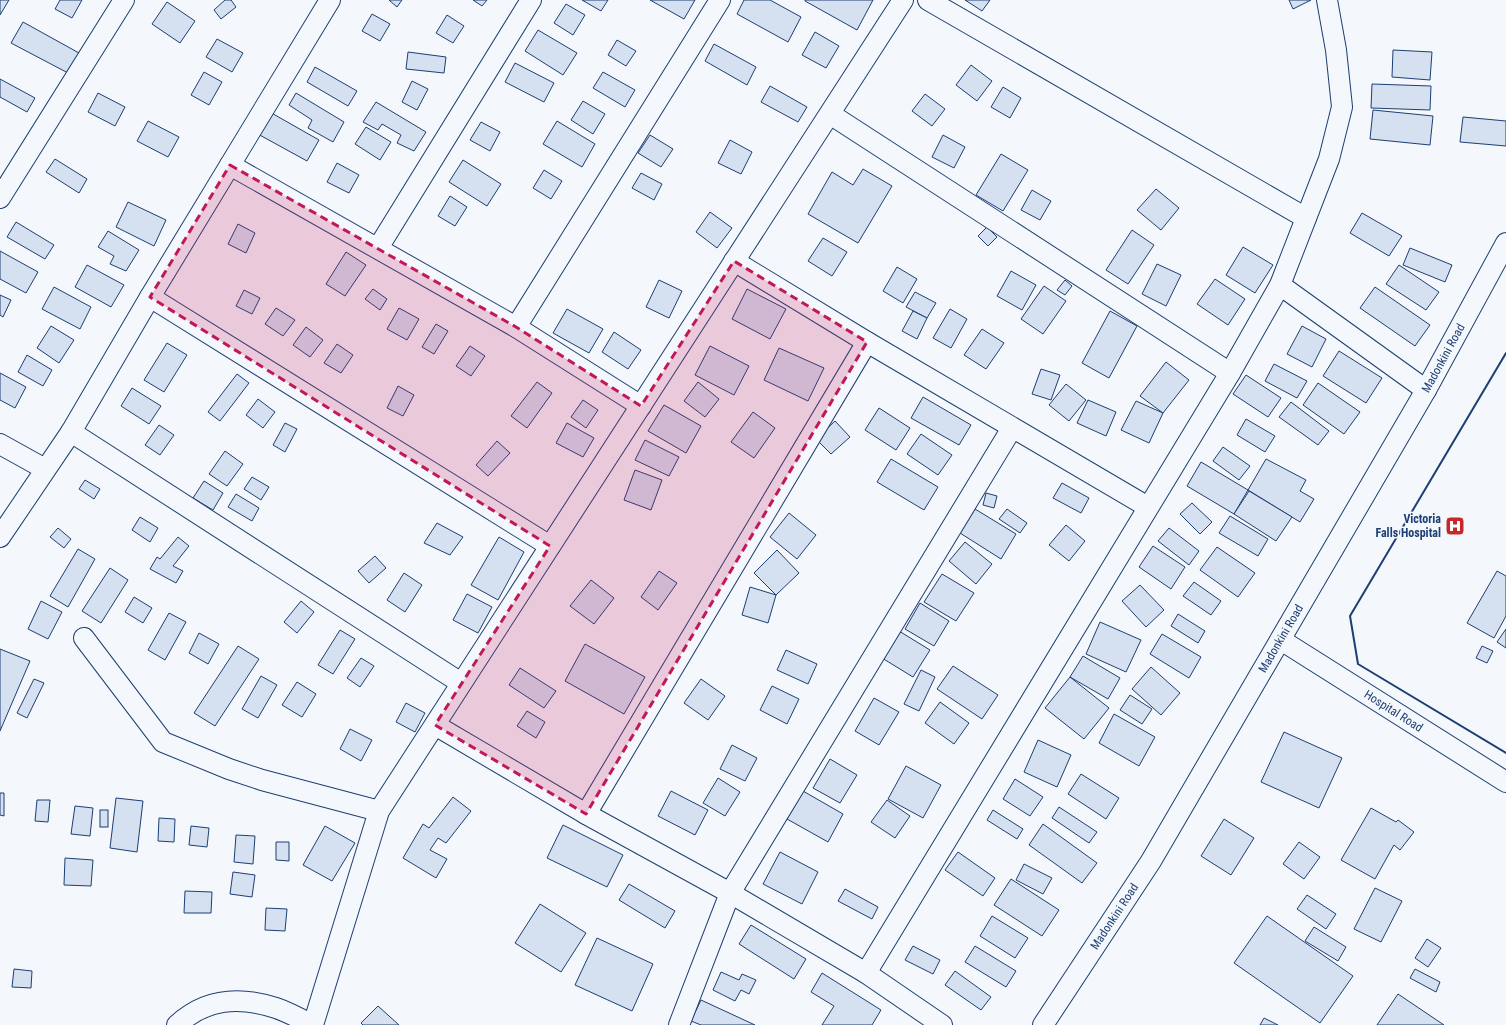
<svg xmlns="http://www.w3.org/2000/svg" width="1506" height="1025" viewBox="0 0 1506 1025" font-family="'Roboto Condensed',sans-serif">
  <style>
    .building { fill: #d5e0f0; stroke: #1d3f73 }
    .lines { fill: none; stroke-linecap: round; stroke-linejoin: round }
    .minor-casing { stroke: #1d3f73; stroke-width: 22 }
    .minor { stroke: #f4f7fb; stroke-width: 20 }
    .wall { stroke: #1d3f73; stroke-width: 2 }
    .marked { fill: #c2185b; fill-opacity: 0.2; stroke: #c2185b; stroke-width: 3; stroke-dasharray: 8 5; stroke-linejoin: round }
    .labels { text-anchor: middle; stroke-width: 3; stroke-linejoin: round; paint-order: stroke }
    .street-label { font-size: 12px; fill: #1d3f73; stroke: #f4f7fb }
    .poi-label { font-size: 12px; font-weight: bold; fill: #1d3f73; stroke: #f4f7fb; text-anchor: end }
  </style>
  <rect width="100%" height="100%" fill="#f4f7fb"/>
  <g class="building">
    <path d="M0 0H9L0 15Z"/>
    <path d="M60 0H82L72 18 55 9Z"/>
    <path d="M225 0H231L236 7 221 19 214 10Z"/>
    <path d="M389 0H402L397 7Z"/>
    <path d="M473 0H487L482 6Z"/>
    <path d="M582 0H608L601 11Z"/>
    <path d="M650 0H695L684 19Z"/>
    <path d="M744 0H770L801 17 788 42 737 14Z"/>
    <path d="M805 0H873L857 30 805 1Z"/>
    <path d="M965 0H990L982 11Z"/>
    <path d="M1289 0H1311L1293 9Z"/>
    <path d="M167 2 195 21 180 43 152 24Z"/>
    <path d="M566 4 585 15 573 35 554 23Z"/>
    <path d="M372 14 390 24 380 41 362 31Z"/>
    <path d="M447 15 464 26 453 43 436 33Z"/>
    <path d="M23 22 79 53 68 73 11 43Z"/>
    <path d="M538 30 577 53 563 75 525 51Z"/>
    <path d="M815 32 839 46 826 68 802 55Z"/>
    <path d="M217 39 243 53 232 72 206 57Z"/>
    <path d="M617 40 636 51 626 66 608 55Z"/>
    <path d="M714 44 756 67 747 85 705 61Z"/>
    <path d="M1393 50 1432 52 1430 80 1392 77Z"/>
    <path d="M408 52 446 57 444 73 406 69Z"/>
    <path d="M515 63 554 83 544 102 505 82Z"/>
    <path d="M971 65 992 81 977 101 956 85Z"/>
    <path d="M315 67 357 91 348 106 307 82Z"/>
    <path d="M204 72 222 82 209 105 191 95Z"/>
    <path d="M603 72 635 90 625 107 593 88Z"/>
    <path d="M0 79 35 98 27 112 0 97Z"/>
    <path d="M412 81 428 89 417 110 402 102Z"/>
    <path d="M1372 84 1431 86 1430 110 1371 108Z"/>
    <path d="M770 86 807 107 798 122 761 102Z"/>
    <path d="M1003 87 1021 98 1010 118 991 107Z"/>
    <path d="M98 93 125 107 115 126 88 112Z"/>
    <path d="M296 93 344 122 333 142 308 128 312 120 289 105Z"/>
    <path d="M925 94 945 109 932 126 912 111Z"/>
    <path d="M583 101 605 114 593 134 571 120Z"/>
    <path d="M376 102 426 132 414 151 397 143 401 135 382 124 378 130 363 122Z"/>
    <path d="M1373 110 1433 116 1430 145 1370 139Z"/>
    <path d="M268 111 319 140 307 161 256 133Z"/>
    <path d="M1463 117 1506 121V146L1460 142Z"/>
    <path d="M148 121 179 137 168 157 137 141Z"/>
    <path d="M557 121 595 144 582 167 543 144Z"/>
    <path d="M481 122 500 132 490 151 470 140Z"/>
    <path d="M366 127 391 142 380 160 355 144Z"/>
    <path d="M650 135 673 149 661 167 638 153Z"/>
    <path d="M943 135 965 147 954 168 932 157Z"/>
    <path d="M730 140 752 152 741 174 718 163Z"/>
    <path d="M1001 154 1028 170 1003 211 976 195Z"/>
    <path d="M55 159 87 179 79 193 46 172Z"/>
    <path d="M463 160 501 184 487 206 449 182Z"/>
    <path d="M337 163 359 175 349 193 327 182Z"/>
    <path d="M863 169 892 186 858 243 808 214 832 172 853 185Z"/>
    <path d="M544 170 562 181 551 199 533 188Z"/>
    <path d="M641 173 662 184 654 200 632 188Z"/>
    <path d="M1156 189 1179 208 1161 230 1137 210Z"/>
    <path d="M1032 190 1051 201 1040 220 1021 210Z"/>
    <path d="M450 196 467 207 455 226 438 216Z"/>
    <path d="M128 202 166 220 154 246 116 227Z"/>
    <path d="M710 212 732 228 717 248 696 232Z"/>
    <path d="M1362 213 1402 236 1389 256 1350 233Z"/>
    <path d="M16 222 54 245 45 259 7 237Z"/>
    <path d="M238 224 255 233 246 253 228 244Z"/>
    <path d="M987 227 997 237 988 246 978 236Z"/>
    <path d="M1132 230 1154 245 1128 284 1106 270Z"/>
    <path d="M108 231 139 250 126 271 110 264 114 256 98 247Z"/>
    <path d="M823 238 847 252 832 276 808 261Z"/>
    <path d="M1243 247 1273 265 1255 293 1226 275Z"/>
    <path d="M1410 248 1452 265 1445 282 1403 265Z"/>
    <path d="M0 251 38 272 26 293 0 279Z"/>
    <path d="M346 252 366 265 345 296 326 284Z"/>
    <path d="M1157 264 1181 275 1166 306 1142 294Z"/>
    <path d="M87 265 124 285 111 307 75 287Z"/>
    <path d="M1399 265 1439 292 1426 310 1386 284Z"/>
    <path d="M897 267 917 279 903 303 883 291Z"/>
    <path d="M1011 271 1036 285 1022 310 997 296Z"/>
    <path d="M1215 279 1245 299 1228 325 1197 304Z"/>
    <path d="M659 280 682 291 669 318 646 307Z"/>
    <path d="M1065 280 1072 286 1065 295 1057 290Z"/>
    <path d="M1044 286 1066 301 1043 334 1021 319Z"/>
    <path d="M54 287 91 307 80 329 42 309Z"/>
    <path d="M1375 287 1430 325 1415 346 1360 308Z"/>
    <path d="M373 289 387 299 380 310 365 299Z"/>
    <path d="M747 289 786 309 770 339 732 319Z"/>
    <path d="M244 290 260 298 252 314 236 306Z"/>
    <path d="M915 292 936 303 927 318 906 307Z"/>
    <path d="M0 295 11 300 3 317 0 315Z"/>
    <path d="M276 308 295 320 283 336 265 324Z"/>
    <path d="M399 308 419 319 407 340 387 329Z"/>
    <path d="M567 309 603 329 589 353 553 333Z"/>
    <path d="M950 309 967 319 951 348 933 338Z"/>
    <path d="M913 311 927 318 917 339 902 331Z"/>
    <path d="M1110 311 1137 326 1109 378 1082 363Z"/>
    <path d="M436 324 448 331 434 354 422 347Z"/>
    <path d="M51 326 74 340 59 363 37 348Z"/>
    <path d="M1302 326 1326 339 1312 367 1287 354Z"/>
    <path d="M306 327 323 340 310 357 293 345Z"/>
    <path d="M982 329 1004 343 986 369 964 355Z"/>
    <path d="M614 332 641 350 628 369 602 352Z"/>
    <path d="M167 343 187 355 164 392 144 380Z"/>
    <path d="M337 344 353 355 341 373 324 363Z"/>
    <path d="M470 346 485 356 471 376 456 366Z"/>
    <path d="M710 346 749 366 734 395 695 375Z"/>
    <path d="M779 348 824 368 808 401 764 380Z"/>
    <path d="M1339 351 1382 378 1366 403 1323 376Z"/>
    <path d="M27 355 52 370 43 386 18 372Z"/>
    <path d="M1166 362 1189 380 1163 413 1140 396Z"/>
    <path d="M1274 364 1307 381 1297 398 1265 381Z"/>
    <path d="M1041 369 1060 375 1051 400 1032 394Z"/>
    <path d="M0 373 26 387 15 408 0 400Z"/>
    <path d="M237 374 249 383 220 421 208 412Z"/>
    <path d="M1246 375 1281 398 1268 417 1233 394Z"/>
    <path d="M537 382 552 393 527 428 511 416Z"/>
    <path d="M698 382 719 399 705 417 684 401Z"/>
    <path d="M1318 383 1360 412 1344 434 1303 405Z"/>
    <path d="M1066 384 1086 400 1069 421 1049 405Z"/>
    <path d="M398 386 414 395 403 416 387 408Z"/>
    <path d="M132 388 161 406 149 424 121 406Z"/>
    <path d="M923 397 971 425 959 445 911 418Z"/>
    <path d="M258 399 275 412 263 428 246 415Z"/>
    <path d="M583 400 598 410 586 428 571 417Z"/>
    <path d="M1088 400 1116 412 1106 436 1077 423Z"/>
    <path d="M1136 401 1163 413 1149 443 1121 430Z"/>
    <path d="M1291 402 1329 431 1318 445 1279 417Z"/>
    <path d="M664 405 701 426 686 453 648 431Z"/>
    <path d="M879 408 910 428 896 450 865 430Z"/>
    <path d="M753 412 775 428 754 458 731 442Z"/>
    <path d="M1246 419 1275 436 1265 452 1237 435Z"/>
    <path d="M835 421 850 437 831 454 816 439Z"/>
    <path d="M285 423 297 429 285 452 273 445Z"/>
    <path d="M567 423 594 438 583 457 556 443Z"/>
    <path d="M159 425 174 435 160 455 145 445Z"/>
    <path d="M921 434 952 455 938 475 907 454Z"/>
    <path d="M645 440 679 457 669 476 635 460Z"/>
    <path d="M497 441 510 453 488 476 476 465Z"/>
    <path d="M1223 447 1250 466 1239 480 1213 461Z"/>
    <path d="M225 451 243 464 227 486 209 474Z"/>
    <path d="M891 459 938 487 924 510 877 482Z"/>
    <path d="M1266 459 1306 480 1300 491 1314 499 1300 522 1248 490Z"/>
    <path d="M1201 462 1248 490 1234 514 1187 486Z"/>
    <path d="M635 470 662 480 651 510 624 500Z"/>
    <path d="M252 477 269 487 261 500 244 489Z"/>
    <path d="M85 480 100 489 94 499 79 489Z"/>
    <path d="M204 481 223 493 213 510 193 498Z"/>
    <path d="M1062 483 1089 498 1081 513 1053 498Z"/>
    <path d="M1249 491 1292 517 1276 541 1234 514Z"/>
    <path d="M986 493 997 496 994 508 983 505Z"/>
    <path d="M236 494 259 508 252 521 228 507Z"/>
    <path d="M1192 503 1212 522 1200 534 1180 514Z"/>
    <path d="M975 509 1016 534 1001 559 960 533Z"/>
    <path d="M1007 509 1027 523 1020 533 999 519Z"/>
    <path d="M789 513 816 535 797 559 770 537Z"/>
    <path d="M1230 516 1268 539 1258 556 1219 533Z"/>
    <path d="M140 517 158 528 150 542 132 530Z"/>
    <path d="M437 523 463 537 450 555 424 543Z"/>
    <path d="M1066 525 1085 541 1069 561 1049 545Z"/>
    <path d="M58 528 71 539 64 548 50 537Z"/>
    <path d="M1169 528 1199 551 1189 565 1158 541Z"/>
    <path d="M178 537 189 546 173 566 183 571 176 583 150 569 157 557 160 559Z"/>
    <path d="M499 537 524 552 498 600 471 585Z"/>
    <path d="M965 542 992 564 976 584 949 561Z"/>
    <path d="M1153 546 1185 567 1171 589 1139 567Z"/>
    <path d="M1217 547 1255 573 1238 597 1200 570Z"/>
    <path d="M78 549 95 559 68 607 50 596Z"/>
    <path d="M777 550 799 573 776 595 754 573Z"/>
    <path d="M375 556 386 568 369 583 358 571Z"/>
    <path d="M110 568 128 580 101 623 82 611Z"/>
    <path d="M659 571 677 583 658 610 641 597Z"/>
    <path d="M1497 571 1506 576V616L1494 638 1467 623Z"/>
    <path d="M404 573 422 585 405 612 387 600Z"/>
    <path d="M942 574 974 593 956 621 924 602Z"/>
    <path d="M591 580 614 598 594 624 570 606Z"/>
    <path d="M1194 582 1221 601 1211 615 1183 596Z"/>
    <path d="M1140 585 1164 610 1146 627 1122 601Z"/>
    <path d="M750 587 776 595 768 623 742 615Z"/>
    <path d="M467 594 492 607 478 633 453 620Z"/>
    <path d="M134 597 152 608 143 623 125 612Z"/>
    <path d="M41 601 62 612 48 639 28 629Z"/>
    <path d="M301 601 314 612 297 633 284 622Z"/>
    <path d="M920 603 949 621 934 646 905 629Z"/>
    <path d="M169 613 186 622 165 660 148 650Z"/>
    <path d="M1178 614 1205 631 1198 643 1171 626Z"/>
    <path d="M1100 622 1141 640 1126 672 1086 654Z"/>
    <path d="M1506 629V648L1497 642Z"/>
    <path d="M340 630 355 639 333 674 318 665Z"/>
    <path d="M899 631 930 650 913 677 882 658Z"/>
    <path d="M199 633 219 644 208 664 189 653Z"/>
    <path d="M1162 634 1201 657 1189 678 1150 654Z"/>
    <path d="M585 644 645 677 624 714 565 681Z"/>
    <path d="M238 646 259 659 215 726 194 713Z"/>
    <path d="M1482 646 1493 651 1487 663 1476 658Z"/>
    <path d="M0 649 30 661 0 731Z"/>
    <path d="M786 650 817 664 808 684 777 670Z"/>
    <path d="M1083 656 1120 678 1108 699 1070 677Z"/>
    <path d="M361 658 374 666 360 687 347 678Z"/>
    <path d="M953 666 998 695 982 719 937 689Z"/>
    <path d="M1151 667 1180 693 1161 715 1132 689Z"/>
    <path d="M520 668 556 691 544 708 509 685Z"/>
    <path d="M921 670 935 677 919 711 904 704Z"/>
    <path d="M261 676 277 685 258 718 242 709Z"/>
    <path d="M1070 677 1109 708 1084 739 1045 708Z"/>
    <path d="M34 679 44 683 27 718 17 713Z"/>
    <path d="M701 679 725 696 708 720 684 703Z"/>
    <path d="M297 682 316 694 302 717 282 705Z"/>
    <path d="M772 686 799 699 787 724 760 710Z"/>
    <path d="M1130 695 1152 709 1142 724 1120 710Z"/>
    <path d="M874 698 899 712 879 745 855 731Z"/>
    <path d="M940 702 969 723 954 744 925 723Z"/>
    <path d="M406 703 425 713 415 732 396 722Z"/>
    <path d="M527 711 545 722 536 738 517 726Z"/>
    <path d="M1114 714 1155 737 1139 766 1099 743Z"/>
    <path d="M350 729 372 740 361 761 340 749Z"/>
    <path d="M1284 732 1342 758 1319 808 1261 782Z"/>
    <path d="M1038 740 1071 755 1057 787 1024 772Z"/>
    <path d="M732 745 757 758 745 781 720 769Z"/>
    <path d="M830 759 857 775 840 803 813 788Z"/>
    <path d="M906 766 941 785 923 818 888 799Z"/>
    <path d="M1081 774 1119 798 1106 819 1068 794Z"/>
    <path d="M718 778 740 792 725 816 703 803Z"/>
    <path d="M1015 779 1043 797 1030 816 1003 799Z"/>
    <path d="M671 791 708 810 695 835 658 816Z"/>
    <path d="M803 791 843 814 828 842 787 819Z"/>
    <path d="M0 793H4V816L0 815Z"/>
    <path d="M453 797 471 811 446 843 438 838 430 850 447 859 436 878 403 858 423 824 429 828Z"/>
    <path d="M116 798 143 801 137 852 110 848Z"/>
    <path d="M37 800H50L48 822 35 821Z"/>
    <path d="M887 800 910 816 895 838 871 822Z"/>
    <path d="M75 806 93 808 90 836 71 834Z"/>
    <path d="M1059 807 1097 832 1089 843 1052 818Z"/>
    <path d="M1371 808 1396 822 1398 820 1414 832 1400 850 1394 845 1375 879 1341 860Z"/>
    <rect x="100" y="810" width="8" height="17"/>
    <path d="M993 810 1023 829 1017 839 987 820Z"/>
    <path d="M159 818 175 819 174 842 158 841Z"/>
    <path d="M1224 819 1254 838 1231 875 1201 856Z"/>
    <path d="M1043 824 1097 863 1082 883 1029 845Z"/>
    <path d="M563 825 623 855 607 887 547 858Z"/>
    <path d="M191 826 209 828 207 847 189 845Z"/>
    <path d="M325 826 355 843 332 881 303 865Z"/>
    <path d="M236 835 255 836 253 864 234 862Z"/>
    <path d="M276 842H289V861L276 860Z"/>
    <path d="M1299 842 1320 857 1304 879 1283 864Z"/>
    <path d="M780 852 818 872 802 904 763 884Z"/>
    <path d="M958 852 995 878 983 896 945 870Z"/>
    <path d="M65 858 93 860 91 886 64 885Z"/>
    <path d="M1024 864 1052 878 1043 894 1016 880Z"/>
    <path d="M233 872 255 875 252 897 230 894Z"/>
    <path d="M1011 879 1059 910 1042 936 994 905Z"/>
    <path d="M629 884 675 911 665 928 619 900Z"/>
    <path d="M1375 888 1402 901 1381 942 1354 929Z"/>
    <path d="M845 889 878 907 872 919 838 901Z"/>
    <path d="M185 891 212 892 211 913H184Z"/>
    <path d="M1307 895 1336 914 1326 929 1297 909Z"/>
    <path d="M540 904 586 933 561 972 515 943Z"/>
    <path d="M266 908 287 909 285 931 265 930Z"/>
    <path d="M992 916 1028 938 1015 958 980 936Z"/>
    <path d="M1267 916 1353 976 1320 1023 1234 963Z"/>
    <path d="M751 925 806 959 794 979 739 944Z"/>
    <path d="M1314 927 1346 947 1338 961 1305 941Z"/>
    <path d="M597 938 653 964 632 1011 575 985Z"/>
    <path d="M1427 939 1441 948 1428 967 1415 958Z"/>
    <path d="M913 946 940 960 933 974 905 960Z"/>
    <path d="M975 946 1016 971 1006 987 965 962Z"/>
    <path d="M14 969 32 971 31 988 12 987Z"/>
    <path d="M1415 969 1440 982 1436 992 1410 978Z"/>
    <path d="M955 971 991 997 981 1010 945 985Z"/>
    <path d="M721 972 739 980 742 974 756 980 749 994 741 990 735 1001 713 990Z"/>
    <path d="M822 973 881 1010 872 1025H822L834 1006 811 992Z"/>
    <path d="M1398 994 1444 1025H1377Z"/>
    <path d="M701 1000 755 1025H701L691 1021Z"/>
    <path d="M378 1006 399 1025H363L361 1023Z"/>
    <path d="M1264 1018 1278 1025H1260Z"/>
  </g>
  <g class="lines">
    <g class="minor-casing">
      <g id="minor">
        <path d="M928 0 1306 218"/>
        <path d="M830 114 1230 373"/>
        <path d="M230 165 516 327 641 406"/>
        <path d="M0 198 124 0"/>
        <path d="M378 248 531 0"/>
        <path d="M734 261 867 342 1148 507"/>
        <path d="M1280 285 1426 390"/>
        <path d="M150 297 550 546"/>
        <path d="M516 327 720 0"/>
        <path d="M71 432 461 683"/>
        <path d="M0 444 45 469"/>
        <path d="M0 537 71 432 150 297 330 0"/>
        <path d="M84 638 163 742 229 769 262 780 379 811"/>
        <path id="s1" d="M1281 640 1506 782"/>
        <path d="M435 725 586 814 730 893 866 973 942 1025"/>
        <path d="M586 814 867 342"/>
        <path d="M866 973 1230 373 1280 285 1329 159 1342 107 1336 50 1327 0"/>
        <path d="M177 1025C206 998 239 996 276 1008 288 1012 301 1019 312 1025"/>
        <path d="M313 1025 379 811 903 0"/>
        <path d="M679 1025 730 893 1012 428"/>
        <path id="s2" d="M1043 1025 1151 861 1426 390 1506 243"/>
      </g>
    </g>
    <use href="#minor" class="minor"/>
    <path class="wall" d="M1506 353 1350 616 1358 664 1506 753"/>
  </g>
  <path class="marked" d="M230 165 516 327 641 406 734 261 867 342 586 814 435 725 550 546 150 297Z"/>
  <defs>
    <g id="hospital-square" transform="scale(1)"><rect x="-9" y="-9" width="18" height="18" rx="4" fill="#c62828" stroke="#f4f7fb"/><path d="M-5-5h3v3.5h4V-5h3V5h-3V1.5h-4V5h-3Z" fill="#fff"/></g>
  </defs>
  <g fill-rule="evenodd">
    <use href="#hospital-square" x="1455" y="526"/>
  </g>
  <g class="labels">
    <g class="street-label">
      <text dy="4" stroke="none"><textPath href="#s2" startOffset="778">Madonkini Road</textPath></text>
      <text dy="4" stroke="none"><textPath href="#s2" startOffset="454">Madonkini Road</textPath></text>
      <text dy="4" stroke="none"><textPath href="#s1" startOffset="133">Hospital Road</textPath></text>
      <text dy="4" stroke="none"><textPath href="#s2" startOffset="130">Madonkini Road</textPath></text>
    </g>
    <g class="poi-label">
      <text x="1441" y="523">Victoria<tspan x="1441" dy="14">Falls Hospital</tspan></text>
    </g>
  </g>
</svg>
